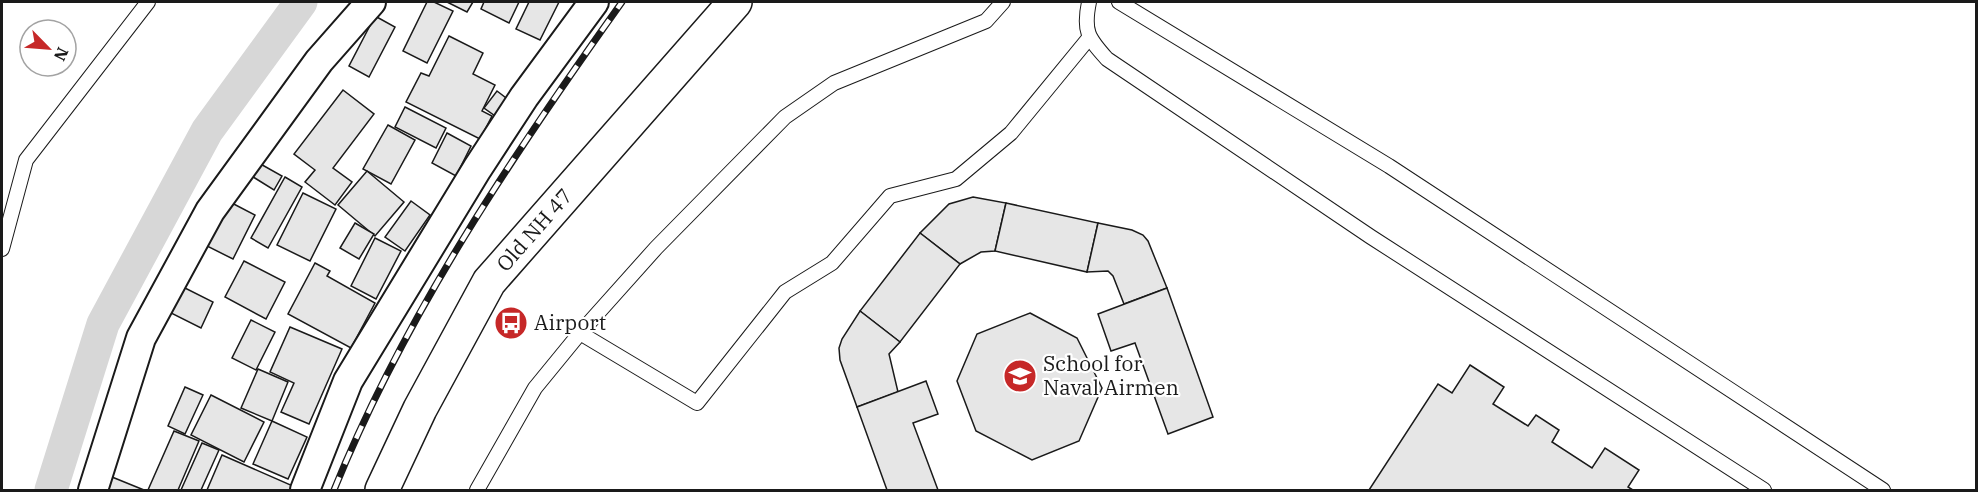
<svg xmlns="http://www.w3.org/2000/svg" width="1978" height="492" viewBox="0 0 1978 492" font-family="'IBM Plex Serif',serif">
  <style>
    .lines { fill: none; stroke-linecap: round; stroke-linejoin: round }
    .canal { stroke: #d7d7d7; stroke-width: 33 }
    .building { fill: #e6e6e6; stroke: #1a1a1a; stroke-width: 1.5 }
    .lane-casing { stroke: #1a1a1a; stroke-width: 16 }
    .street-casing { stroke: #1a1a1a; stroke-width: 32 }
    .primary-casing { stroke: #1a1a1a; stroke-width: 36 }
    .lane { stroke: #fff; stroke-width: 14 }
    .street { stroke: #fff; stroke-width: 28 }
    .primary { stroke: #fff; stroke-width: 33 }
    .rail-casing { stroke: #1a1a1a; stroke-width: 7 }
    .rail { stroke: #fff; stroke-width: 4.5; stroke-dasharray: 14; stroke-linecap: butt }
    .labels { text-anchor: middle; stroke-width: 4.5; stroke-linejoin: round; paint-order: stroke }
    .street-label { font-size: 21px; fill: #1a1a1a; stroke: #fff }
    .poi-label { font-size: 21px; fill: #1a1a1a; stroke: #fff; text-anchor: start }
  </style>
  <rect width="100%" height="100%" fill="#fff"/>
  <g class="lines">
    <path class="canal" d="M51 490 103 324 207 131 301 2"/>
  </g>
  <g class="building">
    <path d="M427 2H434L453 11 427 63 403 51Z"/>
    <path d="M447 2H473L467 12Z"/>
    <path d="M484 2H519L509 23 481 9Z"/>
    <path d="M529 2H559L540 40 516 29Z"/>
    <path d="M375 16 395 27 369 77 349 66Z"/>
    <path d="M449 36 483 53 473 74 495 85 482 111 492 116 480 139 406 102 421 73 429 76Z"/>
    <path d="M343 90 374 114 333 168 352 182 335 205 305 182 315 170 294 154Z"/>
    <path d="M497 91 510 101 498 118 484 108Z"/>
    <path d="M405 107 446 128 436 148 395 127Z"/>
    <path d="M388 125 415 140 391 184 363 169Z"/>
    <path d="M447 133 471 146 456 176 432 163Z"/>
    <path d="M257 162 282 176 274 190 250 175Z"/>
    <path d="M367 171 404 202 375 236 338 205Z"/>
    <path d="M285 177 302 187 268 248 251 238Z"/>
    <path d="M303 193 336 209 310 261 277 245Z"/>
    <path d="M973 197 1006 203 995 251 981 252 960 264 920 233 949 204Z"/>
    <path d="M228 201 255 215 233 259 205 245Z"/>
    <path d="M411 201 430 215 405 251 385 237Z"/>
    <path d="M1006 203 1098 223 1087 272 995 251Z"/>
    <path d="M355 223 374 234 359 259 340 248Z"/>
    <path d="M1098 223 1132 230 1143 235 1148 241 1167 288 1124 304 1113 276 1108 271 1087 272Z"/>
    <path d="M920 233 960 264 900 342 860 311Z"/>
    <path d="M375 238 401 251 376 299 351 286Z"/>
    <path d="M244 261 285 282 266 319 225 297Z"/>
    <path d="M315 263 330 271 327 276 375 303 351 348 288 314Z"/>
    <path d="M179 285 213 302 201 328 167 311Z"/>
    <path d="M1167 288 1213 417 1168 434 1135 343 1111 351 1098 314Z"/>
    <path d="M860 311 900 342 889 354 898 392 857 407 840 360 839 348 842 339Z"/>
    <path d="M1030 313 1077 338 1102 388 1079 441 1032 460 976 431 957 381 977 334Z"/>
    <path d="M251 320 275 332 256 370 232 358Z"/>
    <path d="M290 327 342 349 309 424 281 412 294 383 270 372Z"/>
    <path d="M1470 365 1504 387 1493 404 1528 426 1536 415 1559 430 1552 442 1592 468 1605 448 1639 470 1628 487 1633 490H1369L1438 384 1452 393Z"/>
    <path d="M258 369 288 382 272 421 241 408Z"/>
    <path d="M926 381 938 414 913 423 938 490H887L857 407Z"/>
    <path d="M185 387 203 395 185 434 168 426Z"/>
    <path d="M211 395 264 422 244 462 191 435Z"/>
    <path d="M272 421 307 437 288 479 253 464Z"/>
    <path d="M174 431 199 441 178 490H148Z"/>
    <path d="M202 443 219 450 201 490H181Z"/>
    <path d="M222 455 293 486 291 490H207Z"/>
    <path d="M112 477 144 490H106Z"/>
  </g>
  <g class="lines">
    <g class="lane-casing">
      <g id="lane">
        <path d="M1089 2C1083 31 1088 38 1107 59L1371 237 1764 490"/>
        <path d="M1119 2 1389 166 1883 490"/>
        <path d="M2 249 26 160 148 2"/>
        <path d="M580 333 697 403 785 292 832 263 890 196 956 179 1011 133 1089 38"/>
        <path d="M477 490 535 388 580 333 656 248 785 117 834 83 986 21 1003 2"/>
      </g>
    </g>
    <g class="street-casing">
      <g id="street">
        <path d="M93 490 141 338 210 211 319 61 371 2"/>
        <path d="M305 490 348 381 477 169 524 97 594 2"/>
      </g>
    </g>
    <g class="primary-casing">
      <g id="primary">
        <path id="s1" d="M382 490 420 409 489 282 735 2"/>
      </g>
    </g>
    <use href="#lane" class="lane"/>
    <use href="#street" class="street"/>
    <use href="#primary" class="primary"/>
    <g class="rail-casing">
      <path id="rail" d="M334 490C405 315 513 155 622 2"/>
    </g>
    <use href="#rail" class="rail"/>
  </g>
  <defs>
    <g id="bus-disc" transform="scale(1.725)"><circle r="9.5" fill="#c62828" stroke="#fff"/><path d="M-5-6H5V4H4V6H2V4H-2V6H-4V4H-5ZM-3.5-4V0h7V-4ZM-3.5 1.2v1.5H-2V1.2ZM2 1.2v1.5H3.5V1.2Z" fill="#fff"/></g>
    <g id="university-disc" transform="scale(1.725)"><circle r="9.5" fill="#c62828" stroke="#fff"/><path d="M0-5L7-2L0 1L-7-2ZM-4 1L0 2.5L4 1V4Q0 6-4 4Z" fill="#fff"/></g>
  </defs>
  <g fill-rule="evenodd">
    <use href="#bus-disc" x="511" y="323"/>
    <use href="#university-disc" x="1020" y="376"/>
  </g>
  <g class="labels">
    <g class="street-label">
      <text dy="7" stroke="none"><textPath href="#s1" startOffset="303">Old NH 47</textPath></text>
    </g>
    <g class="poi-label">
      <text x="534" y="330">Airport</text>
      <text x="1043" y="371">School for<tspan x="1043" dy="24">Naval Airmen</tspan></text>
    </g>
  </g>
  <rect width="1978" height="492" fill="none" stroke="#1a1a1a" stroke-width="6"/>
  <g transform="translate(48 48) rotate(115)"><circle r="28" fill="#ffffff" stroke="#a3a3a3" stroke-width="1.5"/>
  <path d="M0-4.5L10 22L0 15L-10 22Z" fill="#c62828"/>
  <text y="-9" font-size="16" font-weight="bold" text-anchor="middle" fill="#1a1a1a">N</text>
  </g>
</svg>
